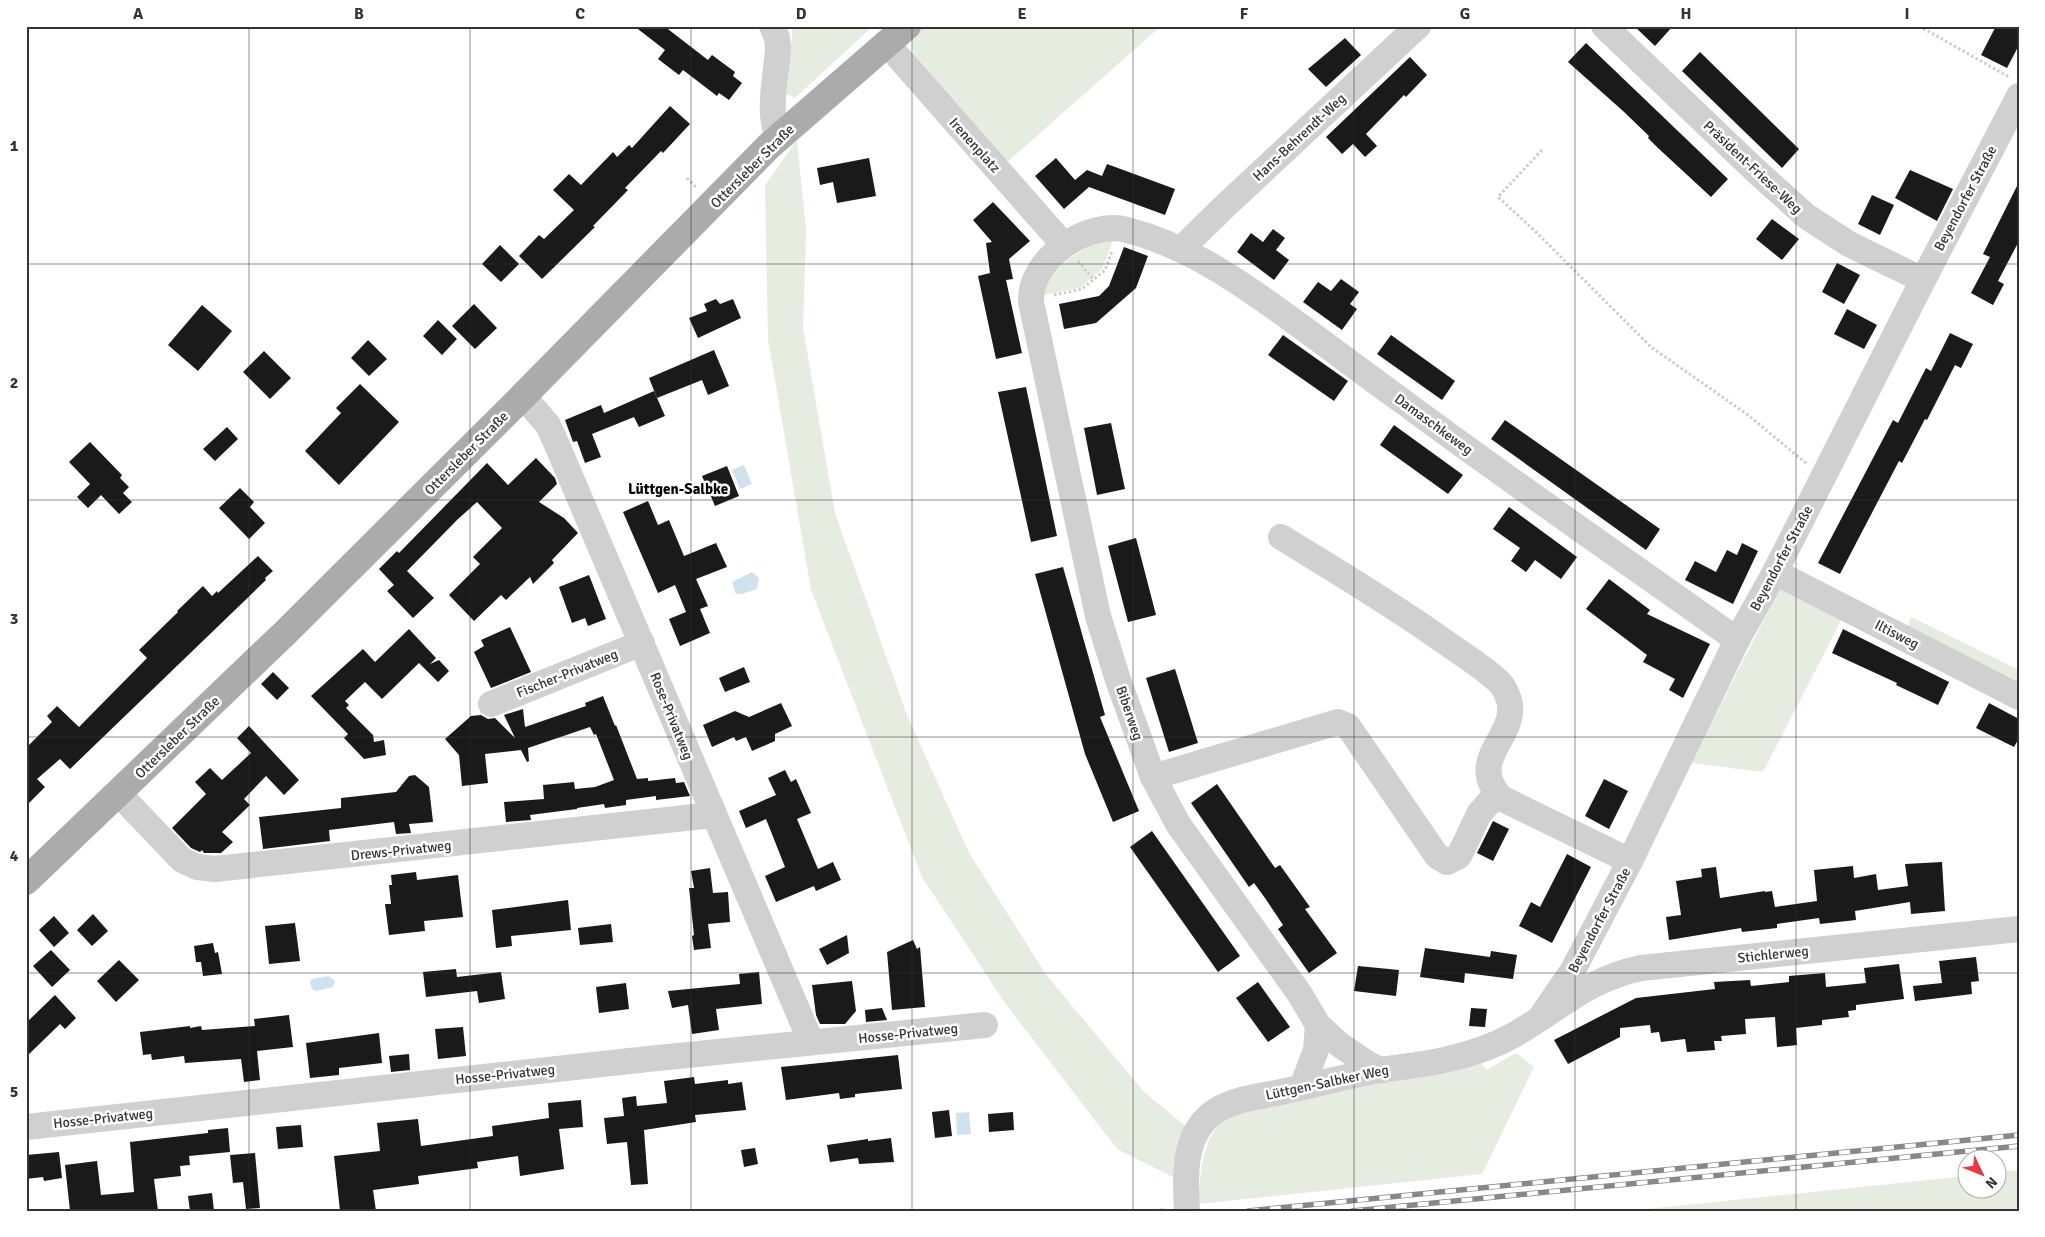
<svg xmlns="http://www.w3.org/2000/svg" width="2045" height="1237" viewBox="0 0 2045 1237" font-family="Signika,sans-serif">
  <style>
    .green { fill: #e6ecdf }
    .water { fill: #cfe2ee }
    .building { fill: #1a1a1a }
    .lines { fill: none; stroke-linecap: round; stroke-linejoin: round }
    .path { stroke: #cdcdcd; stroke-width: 3; stroke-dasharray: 2.5 2.5; stroke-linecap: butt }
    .minor { stroke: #d0d0d0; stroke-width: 26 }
    .major { stroke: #ababab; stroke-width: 28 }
    .rail-casing { stroke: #888; stroke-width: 5.5 }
    .rail { stroke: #fff; stroke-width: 4; stroke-dasharray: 11; stroke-linecap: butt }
    .grid { fill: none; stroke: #333; stroke-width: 1; stroke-opacity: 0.55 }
    .labels { text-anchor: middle; stroke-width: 5; stroke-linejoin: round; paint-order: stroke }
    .street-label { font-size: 14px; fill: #333; stroke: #fff }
    .neighbourhood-label { font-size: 15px; font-weight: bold; fill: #000; stroke: #fff }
    .neatline { fill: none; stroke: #333; stroke-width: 2 }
    .grid-label { font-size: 16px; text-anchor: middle; font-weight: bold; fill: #333 }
  </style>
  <rect width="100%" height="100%" fill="#fff"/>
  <g class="green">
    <path d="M793 26H873L795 98 786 94Z"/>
    <path d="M922 26H1161L1006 163 914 57 912 39Z"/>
    <path d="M797 140 806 230 803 328 835 513 907 715 969 853 1047 976 1144 1092 1188 1128 1177 1179 1117 1149 1005 1003 922 877 811 590 768 339 765 185Z"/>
    <path d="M1115 235 1102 269 1081 287 1040 296C1056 261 1081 249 1115 235Z"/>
    <path d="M1783 582 1844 615 1763 772 1691 763Z"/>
    <path d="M1911 617 2019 670V687L1906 630Z"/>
    <path d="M1516 1053 1534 1067 1482 1174 1198 1204C1200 1177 1202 1132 1228 1117 1233 1115 1239 1114 1244 1112L1480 1062 1486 1070Z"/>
    <path d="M2019 1170V1211H1627L1967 1176 1968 1190H1998V1172Z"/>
  </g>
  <g class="water">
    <path d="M744 465 752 484 740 489 732 470Z"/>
    <path d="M752 572 759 578 757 589 742 594H736L732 582Z"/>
    <path d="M329 976 335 981 333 987 316 991 312 989 310 982 312 979Z"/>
    <path d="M969 1112 971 1134 957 1135 956 1113Z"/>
  </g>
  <g class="building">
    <path d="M634 26H664L708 60 712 55 735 72 733 76 742 83 729 100 719 93 717 96 683 70 679 75 658 59 665 50Z"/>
    <path d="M1634 26H1673L1655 46Z"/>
    <path d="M1996 26H2019V45L2007 68 1981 55Z"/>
    <path d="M1345 38 1361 55 1326 87 1308 69Z"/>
    <path d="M1586 43 1728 179 1711 197 1658 148 1648 138 1649 136 1623 111 1568 62Z"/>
    <path d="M1700 52 1799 149 1782 168 1682 71Z"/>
    <path d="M1410 57 1427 75 1406 97 1404 95 1366 134 1377 146 1365 157 1353 144 1342 154 1326 137Z"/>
    <path d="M670 106 690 124 663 153 661 151 625 188 628 190 593 226 595 227 542 279 519 256 539 235 544 239 574 210 553 190 569 174 581 185 613 152 617 157 629 145 632 148Z"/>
    <path d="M869 158 876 196 837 203 833 182 820 185 817 168Z"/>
    <path d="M1056 158 1075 180 1087 170 1102 176 1107 164 1175 189 1165 215 1089 187 1064 209 1035 176Z"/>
    <path d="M1910 170 1953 189 1937 221 1895 198Z"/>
    <path d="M2019 182V241L1998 281 2004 284 1993 305 1971 293 1990 257 1983 254Z"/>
    <path d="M1872 195 1894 205 1880 235 1858 224Z"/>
    <path d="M993 202 1030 241 1009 259 1013 279 1006 280 1022 353 996 359 978 276 990 273 986 243 992 242 973 220Z"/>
    <path d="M1772 219 1799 239 1782 260 1756 239Z"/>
    <path d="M1273 229 1285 238 1276 250 1289 260 1274 280 1237 252 1251 233 1263 242Z"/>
    <path d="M500 245 519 264 501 282 482 264Z"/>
    <path d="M1124 247 1148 256 1136 288 1096 323 1064 329 1059 304 1099 296 1109 286Z"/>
    <path d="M1837 263 1860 275 1844 304 1822 292Z"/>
    <path d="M1341 279 1359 292 1350 304 1357 309 1342 330 1303 302 1318 282 1331 291Z"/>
    <path d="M716 299 720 304 733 299 741 318 698 338 689 318 707 311 704 304Z"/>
    <path d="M474 304 497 328 475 349 452 326Z"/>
    <path d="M202 305 232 331 198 371 168 345Z"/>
    <path d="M1847 309 1877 325 1864 349 1834 334Z"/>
    <path d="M438 320 457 339 442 355 423 336Z"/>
    <path d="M1950 333 1973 344 1961 368 1955 365 1927 420 1925 419 1902 463 1899 461 1840 574 1818 563 1893 420 1898 423 1926 368 1931 371Z"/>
    <path d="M1283 335 1348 381 1334 401 1268 355Z"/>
    <path d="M1391 335 1455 381 1442 400 1377 354Z"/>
    <path d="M368 340 387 359 369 376 351 358Z"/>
    <path d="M714 350 729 386 708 395 702 380 657 398 649 378Z"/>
    <path d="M264 351 291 378 270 399 243 372Z"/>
    <path d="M360 384 399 422 339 485 305 451 341 413 336 408Z"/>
    <path d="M1026 387 1057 536 1031 542 998 392Z"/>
    <path d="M654 391 665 416 639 427 634 417 592 434 601 457 585 463 577 441 573 442 565 420 601 405 604 413Z"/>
    <path d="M1505 420 1660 529 1646 550 1491 439Z"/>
    <path d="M1111 423 1125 489 1097 495 1084 428Z"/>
    <path d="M1394 425 1463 475 1448 494 1380 445Z"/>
    <path d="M227 427 238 439 215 461 203 449Z"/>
    <path d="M90 442 122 475 120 478 129 487 123 493 132 502 119 514 101 495 88 508 77 497 90 484 69 462Z"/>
    <path d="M536 458 555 478 557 484 539 502 564 518 578 533 552 560 554 563 533 584 530 577 506 600 501 595 474 621 449 595 480 564 473 557 502 528 477 502 457 520 407 571 434 598 413 618 387 591 394 585 379 569 397 551 399 553 487 463 508 485Z"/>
    <path d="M727 466 739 496 715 506 702 476Z"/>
    <path d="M240 488 254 502 250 507 265 523 249 539 219 508Z"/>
    <path d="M648 501 658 525 669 520 684 556 716 543 727 567 696 579 708 606 700 609 710 633 680 646 669 619 686 612 675 585 658 593 623 512Z"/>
    <path d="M1509 507 1577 557 1561 579 1535 560 1526 572 1511 561 1520 548 1493 529Z"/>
    <path d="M1136 538 1156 615 1128 622 1108 546Z"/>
    <path d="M1742 543 1758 551 1733 604 1685 580 1695 561 1716 572 1727 550 1737 555Z"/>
    <path d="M258 556 273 571 265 578 266 580 70 769 60 759 37 779 45 787 26 806V748L52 722 47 716 57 706 79 727 147 658 139 650 178 612 177 611 203 586 212 596 217 591 218 593Z"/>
    <path d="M1063 567 1105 715 1100 717 1139 811 1113 822 1085 754 1035 574Z"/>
    <path d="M589 575 606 619 588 626 585 618 572 623 559 587Z"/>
    <path d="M1609 579 1650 610 1647 614 1710 644 1683 698 1669 690 1675 679 1643 662 1647 655 1586 609Z"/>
    <path d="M510 627 531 672 491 688 474 652 484 646 481 640Z"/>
    <path d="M409 629 436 658 430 664 439 660 449 671 438 682 419 663 382 699 365 682 345 701 349 705 346 708 373 735 374 742 384 740 386 755 364 759 344 738 348 734 311 696 363 649 375 662Z"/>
    <path d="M1843 629 1949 682 1938 705 1896 685 1897 683 1832 653Z"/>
    <path d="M744 667 750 682 725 692 719 678Z"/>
    <path d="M1175 669 1198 743 1169 752 1146 678Z"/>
    <path d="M273 672 289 688 277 700 261 684Z"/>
    <path d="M603 696 615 726 616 725 637 779 648 778V781L675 778 676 783 684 782 690 796 656 800V796L626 800V805L605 808 604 804 577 808V809L530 815 531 820 506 822 504 802 544 799 543 785 574 782 575 789 595 787 614 780 596 734 594 735 590 727 528 748 529 761 527 762 521 750 485 754 488 783 462 786 459 755 445 739 471 716 481 715 488 719 495 718 515 738 504 715 523 709 525 727 586 706 585 703Z"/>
    <path d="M781 703 792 726 775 734V741L752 751 746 737 736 741 734 737 712 747 703 725 735 711 749 717Z"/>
    <path d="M1989 703 2019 719V738L2014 747 1976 728Z"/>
    <path d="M249 726 299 780 284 795 266 776 244 799 250 805 222 832 233 842 221 853H204L202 850 200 852 191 848 172 828 206 794 195 782 210 768 222 780 251 753 237 738Z"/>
    <path d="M785 770 791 782 796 779 811 813 797 819 818 869 833 862 841 880 816 891 814 886 776 902 765 876 785 867 766 819 746 828 739 811 776 795 768 778Z"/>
    <path d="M415 775 429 787 433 822 409 824 411 833 396 834 394 822 329 830 330 841 263 849 259 817 341 808V798L396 792 409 776Z"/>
    <path d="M1604 779 1628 791 1609 829 1585 816Z"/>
    <path d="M1217 784 1275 868 1280 865 1310 907 1305 909 1337 953 1309 973 1278 929 1283 925 1265 898 1254 883 1249 887 1191 803Z"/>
    <path d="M1493 821 1509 829 1493 861 1477 853Z"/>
    <path d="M1152 831 1240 956 1218 972 1130 847Z"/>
    <path d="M1567 854 1591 867 1552 943 1519 926 1531 902 1540 907Z"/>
    <path d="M1942 862 1945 911 1911 914 1910 902 1855 911 1856 920 1820 924 1819 918 1777 924V928L1742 932 1741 928 1669 940 1666 917 1681 915 1676 881 1702 877 1701 869 1716 867 1720 898 1765 891V892L1772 891 1775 907 1817 901 1814 870 1853 866 1854 878 1876 874 1878 890 1908 886 1905 864Z"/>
    <path d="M710 868 713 893 728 892 730 922 708 924 711 948 694 950 692 936 694 935 689 888H694L691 871Z"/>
    <path d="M416 872 417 880 458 875 463 917 424 921 425 931 389 935 385 904H391L389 885H392L391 875Z"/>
    <path d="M568 900 571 930 511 936 512 946 496 948 492 910Z"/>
    <path d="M93 914 108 931 92 946 77 930Z"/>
    <path d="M54 916 69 933 54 947 39 930Z"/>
    <path d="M295 923 300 961 269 964 265 926Z"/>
    <path d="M611 924 613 942 580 945 578 928Z"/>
    <path d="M847 935 849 953 827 965 819 949Z"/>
    <path d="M913 940 917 949 920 947 925 1007 892 1010 887 952Z"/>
    <path d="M213 943 215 953 218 952 222 974 203 976 201 962H196L194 946Z"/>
    <path d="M1425 948 1490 957 1491 951 1517 955 1513 979 1465 973 1464 983 1420 977Z"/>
    <path d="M51 950 70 970 52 987 33 966Z"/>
    <path d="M1976 957 1979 981 1971 982 1972 994 1915 1001 1913 986 1942 983 1939 961Z"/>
    <path d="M119 960 139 980 116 1002 97 981Z"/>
    <path d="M1899 964 1904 999 1856 1005V1010L1848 1011 1849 1017 1822 1020V1025L1796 1028 1797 1045 1777 1047 1775 1017 1745 1019 1746 1034 1721 1036 1722 1041H1714L1715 1050 1687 1052 1685 1039 1661 1042 1659 1032 1651 1033 1650 1025 1620 1028V1037L1568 1064 1554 1040 1636 998 1715 989 1714 982 1750 980 1751 986 1789 982V976L1825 973 1826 987 1866 983 1864 968Z"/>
    <path d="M1358 966 1399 970 1396 996 1354 991Z"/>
    <path d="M456 969 457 977 501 972 505 999 479 1003 477 991 426 997 423 972Z"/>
    <path d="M759 972 762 1004 716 1009 719 1030 692 1034 688 1005 672 1008 668 991 740 984 739 974Z"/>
    <path d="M852 981 856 1011 845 1024H820L816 1015 812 985Z"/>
    <path d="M1258 982 1290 1027 1268 1042 1236 998Z"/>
    <path d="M626 983 629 1009 599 1013 596 987Z"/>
    <path d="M55 995 76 1018 65 1029 60 1024 26 1057V1023Z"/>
    <path d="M882 1008 887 1020 866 1022 865 1010Z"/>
    <path d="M1471 1008 1487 1009 1485 1027 1469 1026Z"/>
    <path d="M289 1015 293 1047 257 1051 260 1080 244 1082 241 1059 185 1063 184 1056 152 1060 151 1054 143 1055 140 1032 190 1026V1028L201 1026 202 1030 255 1026 254 1019Z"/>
    <path d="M463 1027 466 1056 438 1059 435 1029Z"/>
    <path d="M379 1033 382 1063 339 1068V1075L310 1078 306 1043Z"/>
    <path d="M409 1054 410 1070 391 1072 389 1056Z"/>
    <path d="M898 1055 902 1089 855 1094V1097L840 1099 839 1093 786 1100 781 1067Z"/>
    <path d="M694 1077 695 1084 728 1080V1084L742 1082 746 1110 695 1115 696 1122 644 1130 648 1184 631 1185 627 1142 607 1144 604 1118 624 1116 622 1098 636 1096 637 1106 667 1103 664 1081Z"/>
    <path d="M581 1100 583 1127 559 1129 564 1169 520 1176 518 1156 477 1162 478 1168 418 1176 419 1184 373 1190 376 1211H340L334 1156 380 1151 377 1123 418 1119 421 1146 493 1136 492 1126 549 1118 548 1103Z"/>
    <path d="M949 1110 952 1136 935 1138 932 1112Z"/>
    <path d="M1013 1112 1014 1130 989 1132 988 1114Z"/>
    <path d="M301 1125 303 1147 278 1149 276 1127Z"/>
    <path d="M228 1128 230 1152 189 1156 190 1165 180 1166 181 1176 154 1179 158 1211H70L65 1165 97 1161 101 1195 134 1192 130 1142 208 1133V1130Z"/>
    <path d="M891 1138 894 1162 859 1164 858 1158 830 1162 827 1145 868 1139V1141Z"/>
    <path d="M755 1148 758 1164 744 1167 741 1150Z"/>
    <path d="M59 1152 62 1178 44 1181 43 1177 26 1179V1155Z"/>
    <path d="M255 1153 260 1208 246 1209 243 1182 233 1183 230 1155Z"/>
    <path d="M212 1193 214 1211H190L188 1196Z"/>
  </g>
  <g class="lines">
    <g class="path">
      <path d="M1919 26 2009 77"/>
      <path d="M1542 150 1498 197 1536 232 1651 347 1748 415 1807 464"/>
      <path d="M687 178 697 188"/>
      <path d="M1078 261 1093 279"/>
      <path d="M1054 295 1082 289 1105 270 1112 251"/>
      <path d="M1151 1211 1166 1209"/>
    </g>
    <g class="minor">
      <path d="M772 26 777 38 778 47C777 72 766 116 779 137"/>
      <path d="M1604 26 1756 171 1806 216 1849 244 1923 280"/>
      <path d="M887 44 1064 245"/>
      <path d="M1181 249 1224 207 1418 26"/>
      <path d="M523 396 548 425 557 445 811 1042"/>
      <path d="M1281 537C1336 571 1392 604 1445 642 1463 655 1484 667 1500 683 1504 687 1507 694 1509 700 1519 737 1465 758 1501 798L1630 861"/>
      <path d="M1775 572 2019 697"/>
      <path d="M491 704 642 643"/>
      <path d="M1153 777 1338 722 1348 726 1437 856 1447 862 1459 856 1479 814 1490 801 1501 798"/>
      <path d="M118 793 182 860 197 867 215 869 713 815"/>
      <path d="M1540 1018 1573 970 1630 861 1737 640 1775 572 1923 280 2019 96"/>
      <path d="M1381 1070 1368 1064 1340 1045 1318 1025 1299 993 1178 824 1153 777 1118 680 1098 616 1031 302C1029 259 1088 219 1127 230 1185 245 1234 278 1281 312 1323 342 1363 373 1405 403 1514 484 1626 561 1737 640"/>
      <path d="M1302 1087 1316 1050 1318 1025"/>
      <path d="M26 1127 648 1059 985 1025"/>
      <path d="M1187 1211C1185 1178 1183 1138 1210 1115 1229 1099 1258 1097 1281 1092 1314 1085 1347 1076 1381 1070 1403 1066 1426 1065 1448 1059 1470 1054 1492 1047 1512 1036 1559 1010 1585 980 1641 968L2019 929"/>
    </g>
    <path class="major" d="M26 881 286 632 523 396 769 146 907 26"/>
    <g class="rail-casing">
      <g id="rail">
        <path d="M1248 1211 2019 1135"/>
        <path d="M1352 1211 2019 1146"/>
      </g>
    </g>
    <use href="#rail" class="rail"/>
  </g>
  <path class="grid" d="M249 26V1211M470 26V1211M691 26V1211M912 26V1211M1133 26V1211M1354 26V1211M1575 26V1211M1796 26V1211M26 264H2019M26 500H2019M26 737H2019M26 973H2019"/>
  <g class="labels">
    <g class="street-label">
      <text transform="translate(1299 137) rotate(-43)" y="5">Hans-Behrendt-Weg</text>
      <text transform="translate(975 145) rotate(48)" y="5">Irenenplatz</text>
      <text transform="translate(752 166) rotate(-45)" y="5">Ottersleber Straße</text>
      <text transform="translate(1753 167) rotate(43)" y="5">Präsident-Friese-Weg</text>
      <text transform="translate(1965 198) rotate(-62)" y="5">Beyendorfer Straße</text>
      <text transform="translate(1434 424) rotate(36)" y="5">Damaschkeweg</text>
      <text transform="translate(466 453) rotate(-45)" y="5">Ottersleber Straße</text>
      <text transform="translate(1781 558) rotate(-62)" y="5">Beyendorfer Straße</text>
      <text transform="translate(1897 634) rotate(27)" y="5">Iltisweg</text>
      <text transform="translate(567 673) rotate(-22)" y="5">Fischer-Privatweg</text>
      <text transform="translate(1130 713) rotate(71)" y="5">Biberweg</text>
      <text transform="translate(672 716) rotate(68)" y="5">Rose-Privatweg</text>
      <text transform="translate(177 737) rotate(-44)" y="5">Ottersleber Straße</text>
      <text transform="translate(401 850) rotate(-6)" y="5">Drews-Privatweg</text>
      <text transform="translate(1599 920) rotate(-62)" y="5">Beyendorfer Straße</text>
      <text transform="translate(1773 954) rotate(-6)" y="5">Stichlerweg</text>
      <text transform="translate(908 1033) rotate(-6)" y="5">Hosse-Privatweg</text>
      <text transform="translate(505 1074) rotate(-6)" y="5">Hosse-Privatweg</text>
      <text transform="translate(1327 1082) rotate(-12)" y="5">Lüttgen-Salbker Weg</text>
      <text transform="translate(103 1118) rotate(-6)" y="5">Hosse-Privatweg</text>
    </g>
    <g class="neighbourhood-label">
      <text x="678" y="494">Lüttgen-Salbke</text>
    </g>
  </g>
  <rect width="2045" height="1237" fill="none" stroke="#ffffff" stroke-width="55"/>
  <g transform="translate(1982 1174) rotate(133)"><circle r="24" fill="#ffffff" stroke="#adadad"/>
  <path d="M0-4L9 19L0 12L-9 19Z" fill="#e63946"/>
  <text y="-8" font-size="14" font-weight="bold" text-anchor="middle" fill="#333333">N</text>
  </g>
  <rect x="28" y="28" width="1990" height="1182" class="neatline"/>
  <g class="grid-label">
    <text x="138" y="19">A</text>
    <text x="359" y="19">B</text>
    <text x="580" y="19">C</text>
    <text x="801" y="19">D</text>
    <text x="1022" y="19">E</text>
    <text x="1244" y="19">F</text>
    <text x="1465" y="19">G</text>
    <text x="1686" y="19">H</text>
    <text x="1907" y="19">I</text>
    <text x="14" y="151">1</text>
    <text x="14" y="388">2</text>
    <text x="14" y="624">3</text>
    <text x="14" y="861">4</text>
    <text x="14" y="1097">5</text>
  </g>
</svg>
